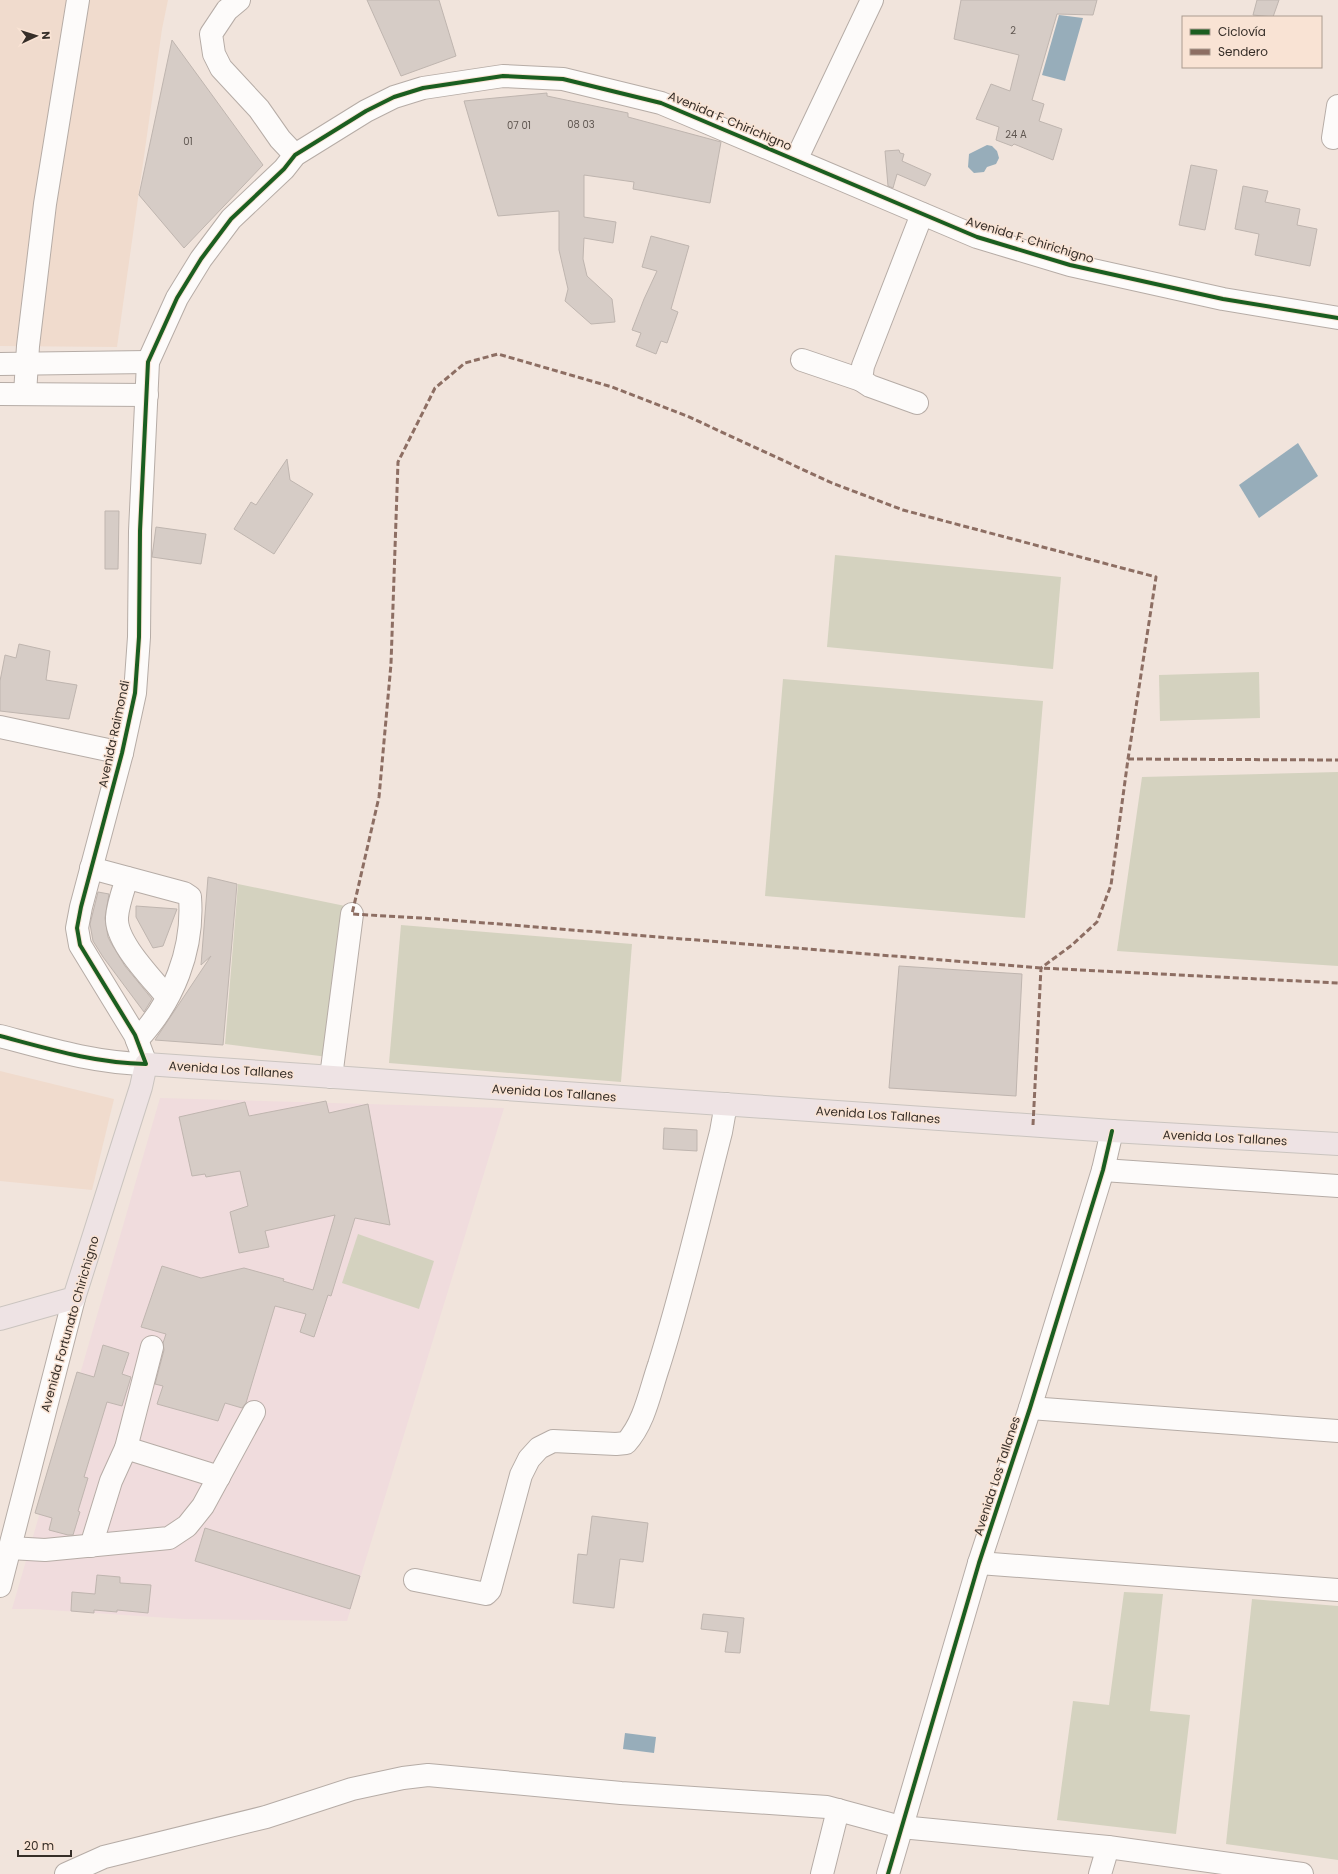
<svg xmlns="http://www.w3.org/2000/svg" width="1338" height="1874" viewBox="0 0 1338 1874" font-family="Poppins,sans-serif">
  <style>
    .commercial { fill: #f0dcdd }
    .built { fill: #f0dbcd }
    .green { fill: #d4d2bf }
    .water { fill: #97adba }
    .building { fill: #d6ccc6; stroke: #bfb5af }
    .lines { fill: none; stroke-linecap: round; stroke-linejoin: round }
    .minor-casing { stroke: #b6aca6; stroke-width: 24 }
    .major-casing { stroke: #cac4bf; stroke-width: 24 }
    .minor { stroke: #fdfbfa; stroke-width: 22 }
    .major { stroke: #eee3e4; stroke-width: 22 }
    .quiet { stroke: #8d6e63; stroke-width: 3; stroke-dasharray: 6 3; stroke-linecap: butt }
    .cycleway-casing { stroke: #f9e3d4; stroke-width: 6 }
    .cycleway { stroke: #1b5e20; stroke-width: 4 }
    .labels { text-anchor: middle; stroke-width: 3; stroke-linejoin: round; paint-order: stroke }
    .number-label { font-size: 10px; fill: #5f5650 }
    .street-label { font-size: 12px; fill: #362e28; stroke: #f9e3d4 }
  </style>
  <rect width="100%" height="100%" fill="#f1e4dc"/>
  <path class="commercial" d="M160 1098 504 1108 347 1621 184 1619 34 1609H12Z"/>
  <g class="built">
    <path d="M0 0H168L162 29 117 347 0 346Z"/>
    <path d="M0 1071 114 1099 92 1190 0 1181Z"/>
  </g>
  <g class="green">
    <path d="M835 555 1061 577 1053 669 827 647Z"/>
    <path d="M1259 672 1260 718 1160 721 1159 675Z"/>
    <path d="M783 679 1043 701 1025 918 765 896Z"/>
    <path d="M1338 772V966L1117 951 1142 777Z"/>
    <path d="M238 884 350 907 328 1057 225 1044Z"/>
    <path d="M401 925 632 944 621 1082 389 1063Z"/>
    <path d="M358 1234 434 1261 419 1309 342 1283Z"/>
    <path d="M1124 1592 1163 1594 1150 1711 1190 1715 1176 1834 1057 1820 1073 1701 1109 1705Z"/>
    <path d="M1252 1599 1338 1606V1860L1226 1844Z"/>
  </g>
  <g class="water">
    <path d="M1059 15 1083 18 1065 81 1042 75Z"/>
    <path d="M987 145 992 146 997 151 999 158 996 164 987 167 984 172 974 173 968 167 969 154Z"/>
    <path d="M1298 443 1318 476 1259 518 1239 485Z"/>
    <path d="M625 1733 656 1737 654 1753 623 1749Z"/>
  </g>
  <g class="building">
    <path d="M367 0H439L456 56 401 76Z"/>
    <path d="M961 0H1097L1093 15 1057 14 1032 100 1044 104 1039 121 1062 129 1053 160 1014 144 1012 146 996 140 999 127 976 119 991 84 1010 91 1019 55 954 39Z"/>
    <path d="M1257 0H1279L1273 17 1253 15Z"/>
    <path d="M172 40 263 165 184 248 139 195Z"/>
    <path d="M547 93V96L628 113V117L721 142 710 203 633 189 634 182 584 175V217L616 222 613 243 584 238 583 259 587 276 612 299 615 322 591 324 565 301 568 289 559 250V211L498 216 464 101Z"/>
    <path d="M899 150 900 153 904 154 902 161 931 174 925 186 897 174 893 188 888 186 885 151Z"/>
    <path d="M1191 165 1217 170 1205 230 1179 225Z"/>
    <path d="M1243 186 1268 191 1265 202 1300 209 1297 225 1317 229 1310 266 1255 255 1259 234 1235 229Z"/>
    <path d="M651 236 689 246 671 309 678 312 667 343 661 341 656 354 636 346 641 333 632 330 644 299 657 271 642 267Z"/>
    <path d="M287 459 290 480 313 494 274 554 234 529 251 502 256 505Z"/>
    <path d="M105 511H119L118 569H105Z"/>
    <path d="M156 527 206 534 201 564 152 557Z"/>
    <path d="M19 644 50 651 46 680 77 685 69 719 0 711V681L5 655 16 658Z"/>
    <path d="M208 877 237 884 223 1045 155 1040 211 956 201 965Z"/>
    <path d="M98 892 109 894 105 918 108 937 111 943 125 966 152 999 144 1012 103 957 93 941 90 924Z"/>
    <path d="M136 906 177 909 163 946 153 948 136 917Z"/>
    <path d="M899 966 1022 974 1016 1096 889 1088Z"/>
    <path d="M326 1101 329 1113 368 1104 390 1225 355 1218 331 1296 328 1295 314 1337 300 1332 306 1314 275 1306 246 1403 242 1408 225 1403 218 1421 157 1404 163 1386 155 1384 164 1350 163 1343 166 1334 141 1327 162 1266 201 1278 244 1268 284 1279 283 1281 313 1290 335 1215 265 1231 269 1247 239 1253 230 1212 248 1206 240 1171 206 1177 205 1174 192 1176 179 1117 245 1102 249 1116Z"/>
    <path d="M664 1128 697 1130V1151L663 1149Z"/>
    <path d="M103 1345 129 1353 122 1374 131 1377 122 1406 107 1402 84 1477 88 1478 78 1511 80 1512 73 1535H68L49 1530 52 1518 35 1513 77 1372 94 1377Z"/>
    <path d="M592 1516 648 1523 643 1562 620 1559 614 1608 573 1603 578 1554 587 1555Z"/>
    <path d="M205 1528 360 1576 350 1609 195 1561Z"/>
    <path d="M97 1575 120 1577V1583L151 1585 148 1613 117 1610V1612L94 1610V1613L71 1611 72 1592 95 1594Z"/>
    <path d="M703 1614 744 1618 740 1653 725 1652 728 1632 701 1629Z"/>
  </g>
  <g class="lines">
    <g class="minor-casing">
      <g id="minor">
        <path d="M239 0 227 10 211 34 214 54 221 68 259 109 280 139 295 155"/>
        <path d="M1333 138 1338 106"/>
        <path d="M796 160 872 0"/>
        <path d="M802 360 861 380"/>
        <path d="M0 364 148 362"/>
        <path d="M0 394 147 395"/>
        <path d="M25 394 28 346 45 204 78 0"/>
        <path d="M917 403 870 386 861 380 863 366 922 214"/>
        <path d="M0 727 122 753"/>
        <path d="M91 868 184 893 190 897C194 950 173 1002 137 1040"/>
        <path d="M127 878C123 891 118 904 117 917 115 942 152 978 167 997"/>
        <path d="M0 1036C49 1049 95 1063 146 1064L135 1035 80 945 77 928 81 907 122 753 135 693 139 637 140 531 148 362 177 298 201 259 231 219 284 169 295 155 366 111 394 97 423 88 503 76 563 79 661 103 977 237 1070 265 1223 299 1338 318"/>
        <path d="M331 1077 352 914"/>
        <path d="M1103 1170 1338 1186"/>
        <path d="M1030 1408 1338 1431"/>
        <path d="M126 1448 219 1477"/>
        <path d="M91 1546 111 1481 126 1448 152 1347"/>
        <path d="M10 1548 45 1550 169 1538 187 1526 203 1506 254 1412"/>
        <path d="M979 1563 1338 1590"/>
        <path d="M415 1580 486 1594 490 1590 521 1475 529 1459 539 1448 553 1441 616 1444 626 1443C645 1422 650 1391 659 1365 683 1289 701 1210 721 1132L726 1104"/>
        <path d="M0 1586 74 1298"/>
        <path d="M66 1874 104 1857 266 1817 352 1789 403 1778 428 1775 621 1793 827 1807 901 1827 1108 1847 1302 1874"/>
        <path d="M822 1874 838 1810"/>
        <path d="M888 1874 979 1563 1030 1408 1103 1170 1112 1131"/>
        <path d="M1100 1874 1108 1847"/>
      </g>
    </g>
    <g class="major-casing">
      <path id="major" d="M0 1319 74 1298 141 1087 146 1064 1112 1131 1338 1144"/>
    </g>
    <use href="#minor" class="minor"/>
    <use href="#major" class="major"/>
    <g class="quiet">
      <path d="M1128 759 1338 760"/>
      <path d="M1033 1125 1041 968 1072 945 1097 922 1111 885 1128 759 1156 577 903 510 832 483 687 416 612 387 498 354 465 363 435 388 398 462 391 664 379 797 352 914 437 919 1041 968 1338 983"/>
    </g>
    <g class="cycleway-casing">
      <g id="cycleway">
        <path d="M0 1036C49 1049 95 1063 146 1064L135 1035 80 945 77 928 81 907 122 753 135 693 139 637 140 531 148 362 177 298 201 259 231 219 284 169 295 155 366 111 394 97 423 88 503 76 563 79 661 103 977 237 1070 265 1223 299 1338 318"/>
        <path d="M888 1874 979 1563 1030 1408 1103 1170 1112 1131"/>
      </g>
    </g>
    <use href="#cycleway" class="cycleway"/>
  </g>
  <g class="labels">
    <g class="number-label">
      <text x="1013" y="34">2</text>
      <text x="581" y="128">08 03</text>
      <text x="519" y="129">07 01</text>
      <text x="1016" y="138">24 A</text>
      <text x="188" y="145">01</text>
    </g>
    <g class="street-label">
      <text transform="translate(730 121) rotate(23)" y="4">Avenida F. Chirichigno</text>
      <text transform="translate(1030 240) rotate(17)" y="4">Avenida F. Chirichigno</text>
      <text transform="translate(114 734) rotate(-78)" y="4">Avenida Raimondi</text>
      <text transform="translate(231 1070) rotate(4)" y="4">Avenida Los Tallanes</text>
      <text transform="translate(554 1093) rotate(4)" y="4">Avenida Los Tallanes</text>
      <text transform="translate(878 1115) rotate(4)" y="4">Avenida Los Tallanes</text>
      <text transform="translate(1225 1138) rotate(3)" y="4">Avenida Los Tallanes</text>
      <text transform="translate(70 1324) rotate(-74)" y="4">Avenida Fortunato Chirichigno</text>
      <text transform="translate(997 1476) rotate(-72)" y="4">Avenida Los Tallanes</text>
    </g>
  </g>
  <rect x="1182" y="16" width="140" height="52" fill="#f9e3d4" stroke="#ab9b8f"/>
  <rect x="1190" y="29" width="20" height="6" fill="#1b5e20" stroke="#ab9b8f"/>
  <text x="1218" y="36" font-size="12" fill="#362e28">Ciclovía</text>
  <rect x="1190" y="49" width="20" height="6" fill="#8d6e63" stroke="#ab9b8f"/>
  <text x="1218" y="56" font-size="12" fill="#362e28">Sendero</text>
  <g transform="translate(36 36) rotate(86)" stroke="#f9e3d4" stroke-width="3" paint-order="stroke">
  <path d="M0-3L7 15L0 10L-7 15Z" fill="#362e28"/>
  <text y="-6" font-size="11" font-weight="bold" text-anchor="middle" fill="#362e28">N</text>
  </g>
  <path d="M18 1850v6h53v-6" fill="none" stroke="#362e28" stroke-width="2"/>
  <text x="24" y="1850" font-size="12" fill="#362e28" stroke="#f9e3d4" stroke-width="3" paint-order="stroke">20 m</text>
</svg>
